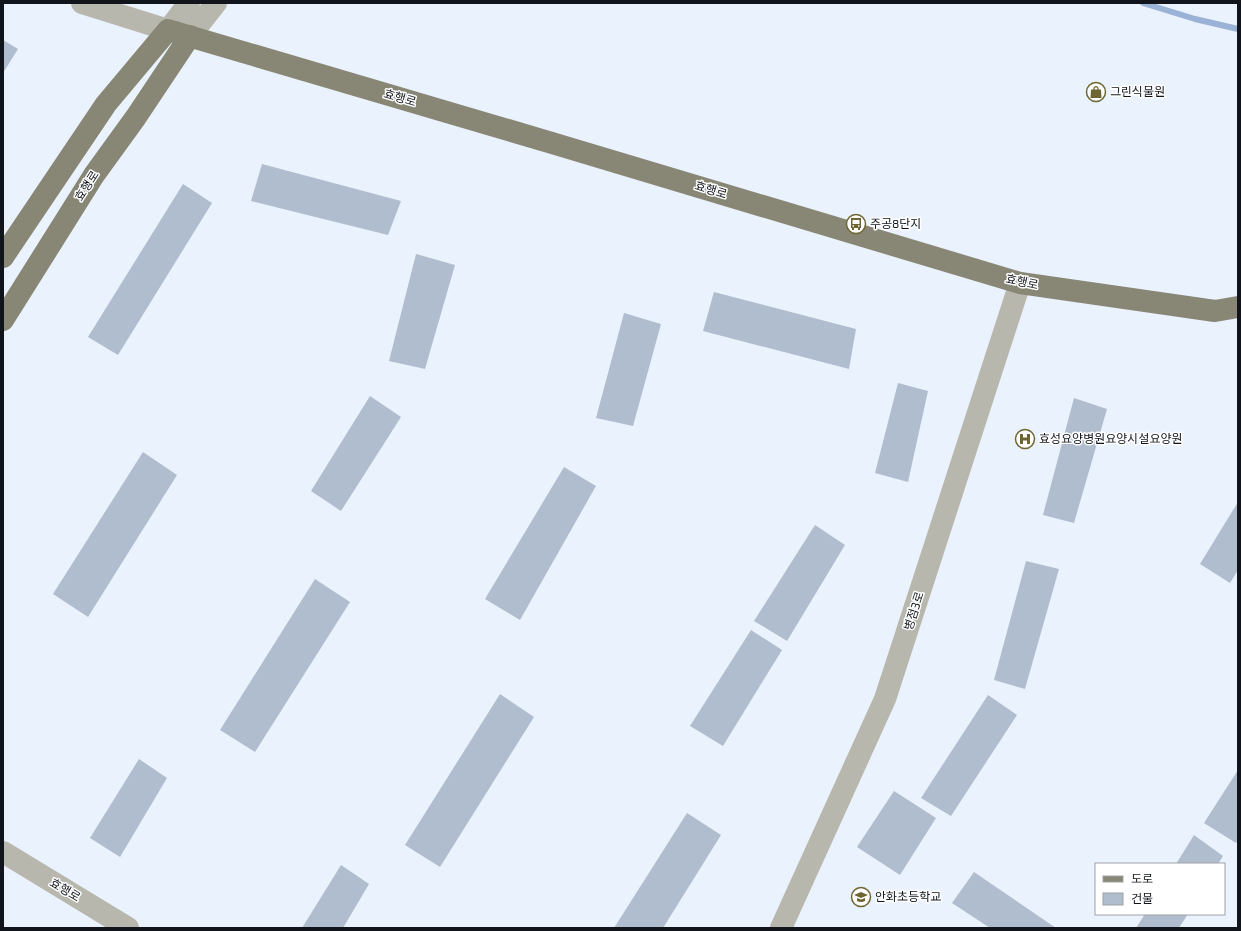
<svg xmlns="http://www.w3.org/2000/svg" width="1241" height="931" viewBox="0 0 1241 931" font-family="'Exo 2','Noto Sans KR',sans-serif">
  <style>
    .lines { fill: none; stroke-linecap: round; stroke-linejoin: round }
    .stream { stroke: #9ab2d5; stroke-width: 6 }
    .building { fill: #b0bdce }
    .minor { stroke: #b8b7ae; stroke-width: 22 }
    .tertiary { stroke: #b8b7ae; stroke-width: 22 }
    .primary { stroke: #888675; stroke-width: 22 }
    .labels { text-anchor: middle; stroke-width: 3; stroke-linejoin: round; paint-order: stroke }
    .poi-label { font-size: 12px; fill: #11151b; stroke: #fff; text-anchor: start }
    .street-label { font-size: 12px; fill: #11151b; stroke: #fff }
  </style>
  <rect width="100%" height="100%" fill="#eaf2fd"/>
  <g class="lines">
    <path class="stream" d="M1143 3 1195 19 1238 29"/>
  </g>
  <g class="building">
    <path d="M3 40 18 49 3 73Z"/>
    <path d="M262 164 401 201 388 235 251 201Z"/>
    <path d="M183 184 212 203 118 355 88 337Z"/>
    <path d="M416 254 455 265 425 369 389 361Z"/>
    <path d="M714 292 856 329 849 369 703 331Z"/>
    <path d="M624 313 661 324 633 426 596 418Z"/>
    <path d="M898 383 928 391 908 482 875 473Z"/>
    <path d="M370 396 401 417 341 511 311 491Z"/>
    <path d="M1074 398 1107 409 1074 523 1043 515Z"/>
    <path d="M143 452 177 475 88 617 53 594Z"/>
    <path d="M564 467 596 486 520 620 485 599Z"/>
    <path d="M1238 502V570L1230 583 1200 564Z"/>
    <path d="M815 525 845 545 787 641 754 621Z"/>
    <path d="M1026 561 1059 569 1025 689 994 680Z"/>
    <path d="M315 579 350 602 255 752 220 730Z"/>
    <path d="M751 630 782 650 723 746 690 726Z"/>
    <path d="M500 694 534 717 440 867 405 845Z"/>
    <path d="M988 695 1017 715 951 816 921 798Z"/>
    <path d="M139 759 167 778 120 857 90 838Z"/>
    <path d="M1238 770V840L1236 843 1204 823Z"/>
    <path d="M894 791 936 818 900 875 857 847Z"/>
    <path d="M687 813 721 835 663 928H614Z"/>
    <path d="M1194 835 1223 856 1218 864H1176Z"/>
    <path d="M341 865 369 884 343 928H302Z"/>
    <path d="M974 872 1056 928H990L952 903Z"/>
    <path d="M1145 914H1188L1179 928H1136Z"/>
  </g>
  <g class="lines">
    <g class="minor">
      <path d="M82 3 168 30 189 3"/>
      <path d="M190 36 216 3"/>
    </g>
    <g class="tertiary">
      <path d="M3 852 128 928"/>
      <path d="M781 928 885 699 1020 283"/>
    </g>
    <g class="primary">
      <path d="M3 257 106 104 168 30 552 143 1020 283 1215 311 1238 307"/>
      <path d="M3 320 94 175 136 117 190 36"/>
    </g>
  </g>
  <defs>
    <g id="shop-ring" transform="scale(1)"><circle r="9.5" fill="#fff" stroke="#6d6632" stroke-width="1.5"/><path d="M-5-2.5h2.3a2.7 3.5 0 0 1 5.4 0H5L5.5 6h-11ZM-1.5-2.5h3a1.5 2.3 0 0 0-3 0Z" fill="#6d6632"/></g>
    <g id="bus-ring" transform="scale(1)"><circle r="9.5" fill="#fff" stroke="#6d6632" stroke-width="1.5"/><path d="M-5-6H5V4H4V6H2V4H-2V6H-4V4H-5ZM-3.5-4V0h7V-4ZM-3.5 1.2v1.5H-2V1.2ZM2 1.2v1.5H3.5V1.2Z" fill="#6d6632"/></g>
    <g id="hospital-ring" transform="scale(1)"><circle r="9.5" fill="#fff" stroke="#6d6632" stroke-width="1.5"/><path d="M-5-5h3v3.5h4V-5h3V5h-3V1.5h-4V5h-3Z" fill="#6d6632"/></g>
    <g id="school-ring" transform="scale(1)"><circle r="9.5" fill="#fff" stroke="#6d6632" stroke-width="1.5"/><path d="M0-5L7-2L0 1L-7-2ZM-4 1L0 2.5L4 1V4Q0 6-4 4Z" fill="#6d6632"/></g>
  </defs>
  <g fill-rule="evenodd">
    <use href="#shop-ring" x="1096" y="92"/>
    <use href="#bus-ring" x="856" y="224"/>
    <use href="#hospital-ring" x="1025" y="439"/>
    <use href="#school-ring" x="861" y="897"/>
  </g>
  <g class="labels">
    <g class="poi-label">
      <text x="1110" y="96">그린식물원</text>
      <text x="870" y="228">주공8단지</text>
      <text x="1039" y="443">효성요양병원요양시설요양원</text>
      <text x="875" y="901">안화초등학교</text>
    </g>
    <g class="street-label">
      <text transform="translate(400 98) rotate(16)" y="4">효행로</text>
      <text transform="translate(87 186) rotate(-57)" y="4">효행로</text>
      <text transform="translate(711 190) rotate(17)" y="4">효행로</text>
      <text transform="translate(1022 282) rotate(12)" y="4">효행로</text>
      <text transform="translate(914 611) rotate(-72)" y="4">병점3로</text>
      <text transform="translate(65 890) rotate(31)" y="4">효행로</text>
    </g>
  </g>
  <rect width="1241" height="931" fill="none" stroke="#11151b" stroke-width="8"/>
  <rect x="1095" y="863" width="130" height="52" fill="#ffffff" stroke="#a0a1a4"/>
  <rect x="1103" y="876" width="20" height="6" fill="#888675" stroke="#a0a1a4"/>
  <text x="1131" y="883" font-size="12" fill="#11151b">도로</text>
  <rect x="1103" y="893" width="20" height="12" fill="#b0bdce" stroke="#a0a1a4"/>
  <text x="1131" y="903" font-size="12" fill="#11151b">건물</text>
</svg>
